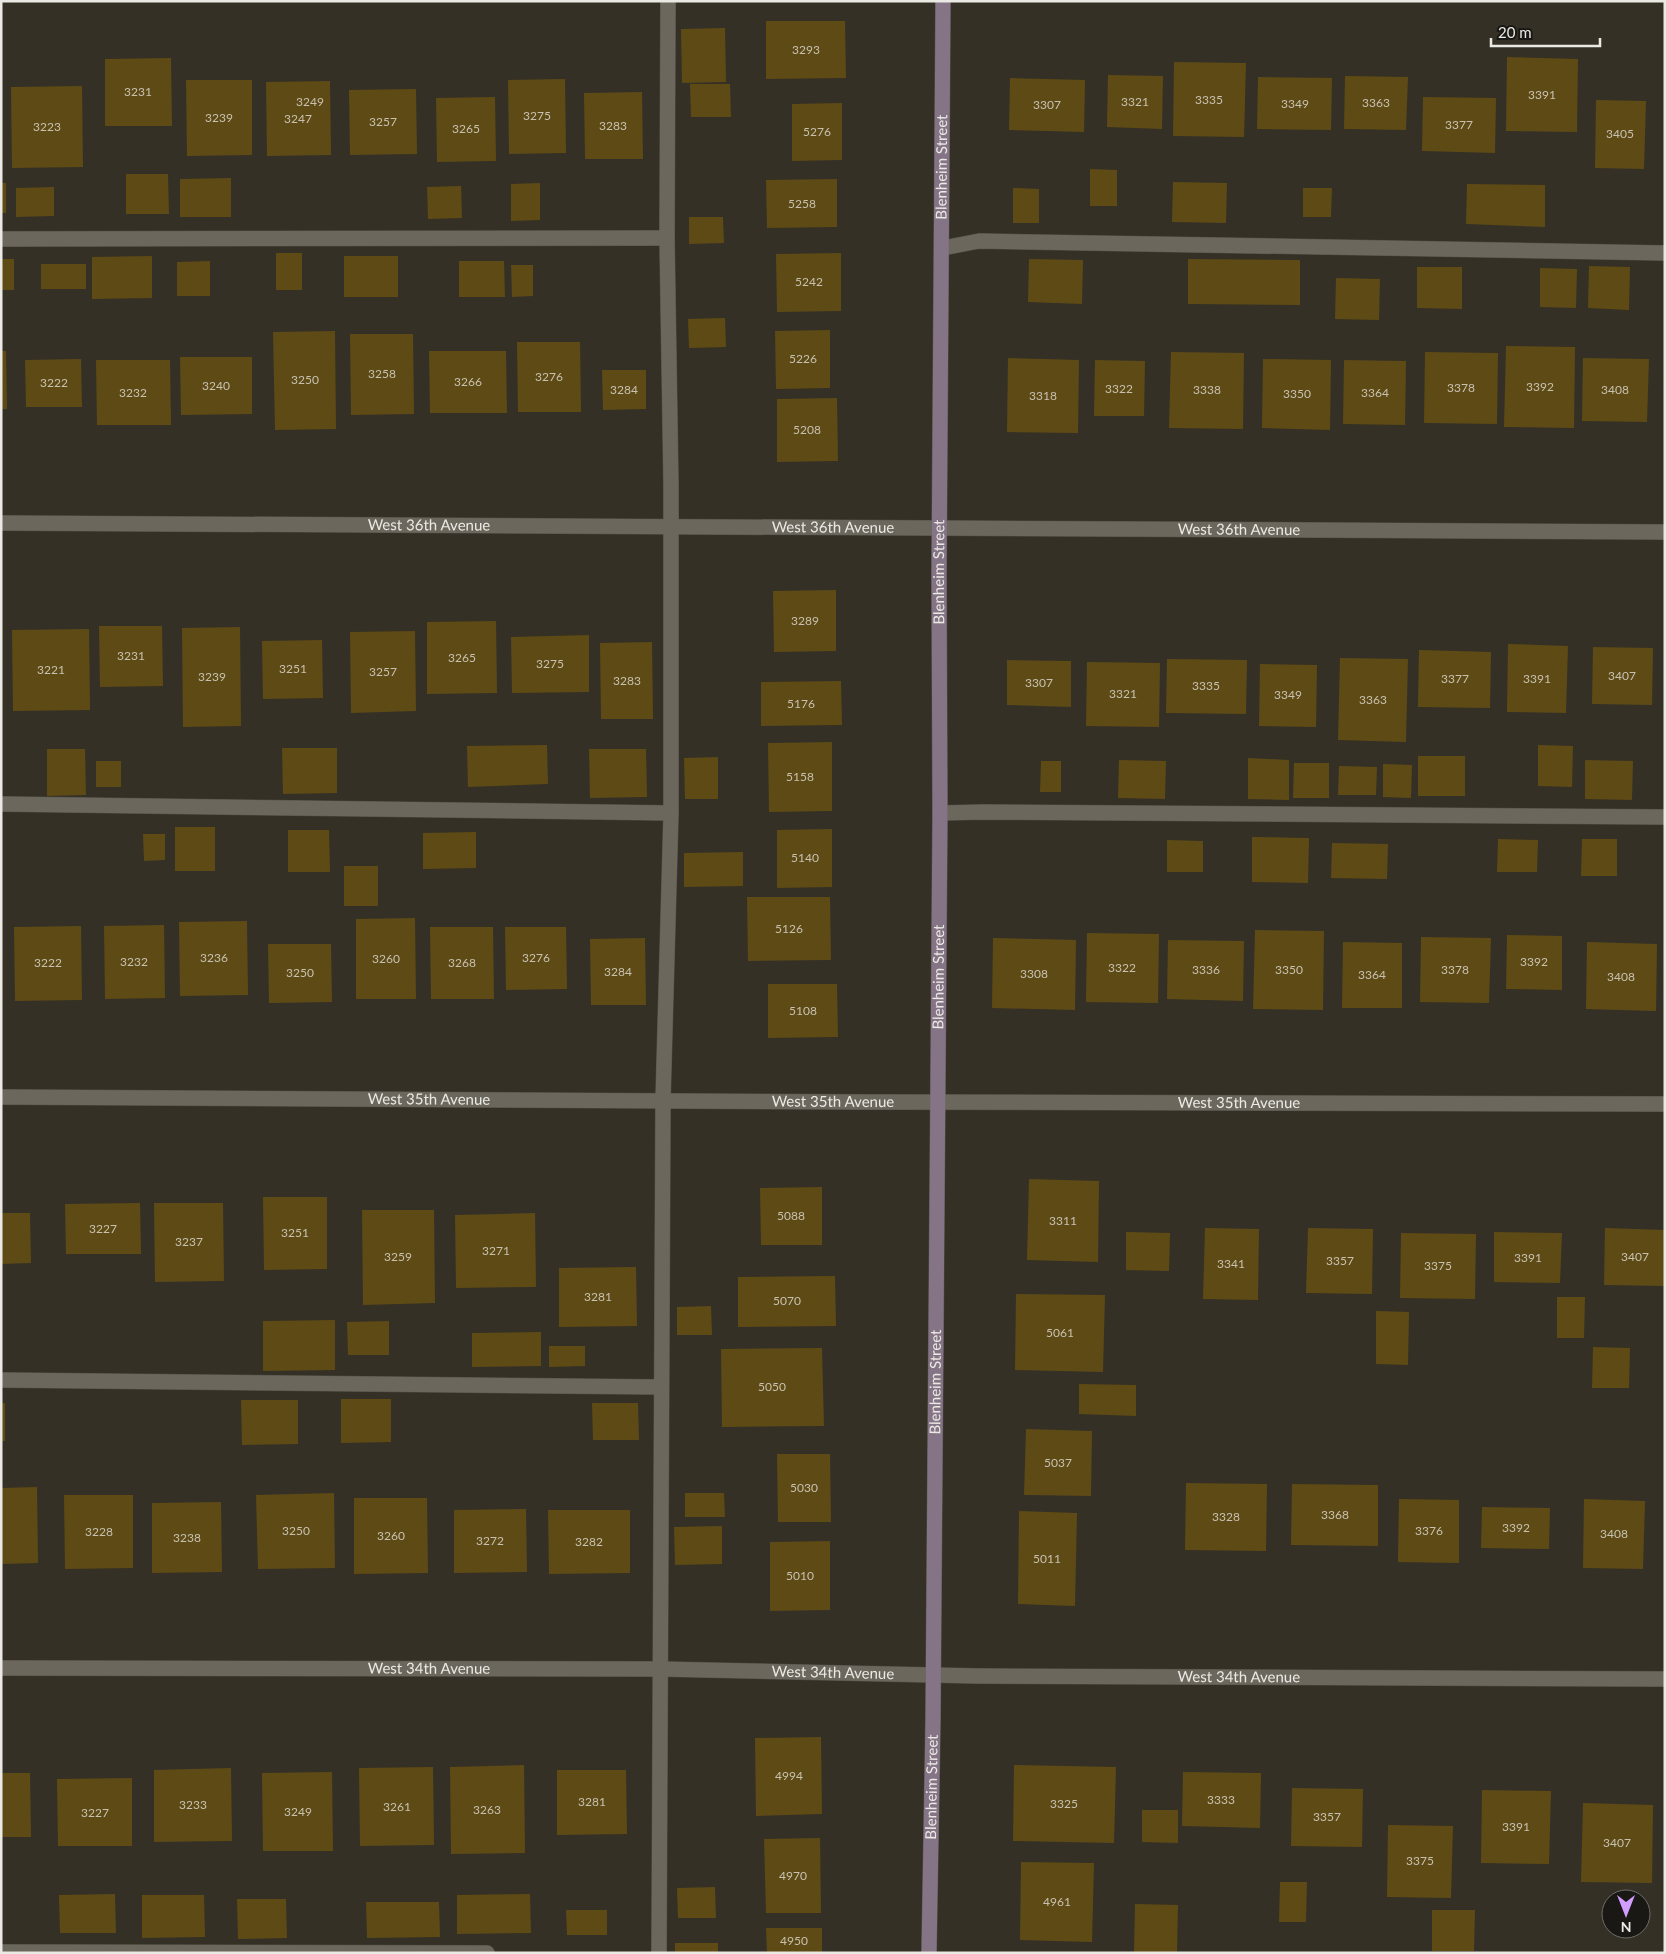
<svg xmlns="http://www.w3.org/2000/svg" width="1666" height="1954" viewBox="0 0 1666 1954" font-family="Lato,sans-serif">
  <style>
    .building { fill: #5e4a15 }
    .lines { fill: none; stroke-linecap: round; stroke-linejoin: round }
    .lane-casing { stroke: #514e46; stroke-width: 16 }
    .street-casing { stroke: #514e46; stroke-width: 16 }
    .secondary-casing { stroke: #514e46; stroke-width: 16 }
    .lane { stroke: #6b675d; stroke-width: 15 }
    .street { stroke: #6b675d; stroke-width: 15 }
    .secondary { stroke: #847486; stroke-width: 15 }
    .labels { text-anchor: middle; stroke-width: 4; stroke-linejoin: round; paint-order: stroke }
    .number-label { font-size: 12px; fill: #c8c1b0 }
    .street-label { font-size: 15px; fill: #ebe9e3; stroke: #1a1814 }
  </style>
  <rect width="100%" height="100%" fill="#343026"/>
  <g class="building">
    <path d="M766 21H845L846 78 766 79Z"/>
    <path d="M725 28 726 82 682 83 681 29Z"/>
    <path d="M1507 57 1578 59 1577 132 1506 131Z"/>
    <path d="M171 58 172 126H105V59Z"/>
    <path d="M1174 62 1246 63 1244 137 1173 136Z"/>
    <path d="M1108 75 1163 76 1162 129 1107 127Z"/>
    <path d="M1345 76 1408 77 1406 130 1344 129Z"/>
    <path d="M1258 77 1332 78 1331 130 1257 129Z"/>
    <path d="M1010 78 1085 80 1084 132 1009 130Z"/>
    <path d="M565 79 566 153 509 154 508 80Z"/>
    <path d="M186 80H252V155L187 156Z"/>
    <path d="M330 81 331 155 267 156 266 82Z"/>
    <path d="M690 84H730L731 117H691Z"/>
    <path d="M82 86 83 167 12 168 11 87Z"/>
    <path d="M416 89 417 154 350 155 349 90Z"/>
    <path d="M642 92 643 159H585L584 93Z"/>
    <path d="M495 97 496 161 437 162 436 98Z"/>
    <path d="M1423 97 1496 98 1495 153 1422 151Z"/>
    <path d="M1596 100 1646 101 1644 169 1595 168Z"/>
    <path d="M842 103V160L792 161V104Z"/>
    <path d="M1090 169 1117 170V206H1090Z"/>
    <path d="M126 174H168L169 214H126Z"/>
    <path d="M231 178V217H180V179Z"/>
    <path d="M837 179V227L767 228 766 180Z"/>
    <path d="M1173 182 1227 183 1226 223 1172 222Z"/>
    <rect x="1" y="183" width="5" height="30"/>
    <path d="M540 183V220L511 221V184Z"/>
    <path d="M1467 184 1545 185V227L1466 224Z"/>
    <path d="M461 186 462 218 428 219 427 187Z"/>
    <path d="M54 187V216L16 217V188Z"/>
    <path d="M1013 188 1039 189V223H1013Z"/>
    <path d="M1303 188H1332L1331 217H1303Z"/>
    <path d="M689 217H723L724 243 689 244Z"/>
    <rect x="276" y="253" width="26" height="37"/>
    <path d="M841 253V311L777 312 776 254Z"/>
    <path d="M152 256V298L92 299V257Z"/>
    <rect x="344" y="256" width="54" height="41"/>
    <rect x="1" y="259" width="13" height="31"/>
    <path d="M1029 259 1083 260 1082 304 1028 302Z"/>
    <path d="M1188 259 1300 260V305L1188 304Z"/>
    <path d="M210 261V296H177V262Z"/>
    <path d="M459 261H504L505 297H459Z"/>
    <rect x="41" y="264" width="45" height="25"/>
    <path d="M511 265H533V296L512 297Z"/>
    <path d="M1589 266 1630 267 1629 310 1588 308Z"/>
    <path d="M1417 267H1462V309L1417 308Z"/>
    <path d="M1540 268 1577 269 1576 308 1540 307Z"/>
    <path d="M1336 278 1380 279 1379 320 1335 319Z"/>
    <path d="M725 318 726 347 689 348 688 319Z"/>
    <path d="M830 330V388L776 389 775 331Z"/>
    <path d="M335 331 336 429 275 430 273 332Z"/>
    <path d="M350 334H413L414 414 351 415Z"/>
    <path d="M517 342H580L581 412H518Z"/>
    <path d="M1506 346 1575 347 1574 428 1504 427Z"/>
    <path d="M1 351H6L7 409H1Z"/>
    <path d="M429 351H506L507 413H430Z"/>
    <path d="M1171 352 1244 353 1243 429 1169 428Z"/>
    <path d="M1425 352 1498 353 1497 424 1424 423Z"/>
    <path d="M180 357H252V414L181 415Z"/>
    <path d="M1008 358 1079 360 1078 433 1007 432Z"/>
    <path d="M1583 358 1649 359 1647 422 1582 421Z"/>
    <path d="M81 359 82 407H26L25 360Z"/>
    <path d="M1263 359 1331 360 1330 430 1262 428Z"/>
    <path d="M96 360H170L171 425H97Z"/>
    <path d="M1095 360 1145 361 1144 416H1094Z"/>
    <path d="M1344 360 1406 361 1405 425 1343 424Z"/>
    <path d="M602 370H646V409L603 410Z"/>
    <path d="M837 398 838 461 777 462V399Z"/>
    <path d="M836 590V651L774 652 773 591Z"/>
    <path d="M496 621 497 693 427 694V622Z"/>
    <path d="M99 626H162L163 686 100 687Z"/>
    <path d="M240 627 241 726 183 727 182 628Z"/>
    <path d="M89 629 90 710 13 711 12 630Z"/>
    <path d="M415 631 416 711 351 713 350 632Z"/>
    <path d="M589 635V692L512 693 511 637Z"/>
    <path d="M322 640 323 698 263 699 262 641Z"/>
    <path d="M652 642 653 719H601L600 643Z"/>
    <path d="M1508 644 1568 646 1566 713 1507 712Z"/>
    <path d="M1593 647 1653 648 1652 705 1592 704Z"/>
    <path d="M1419 650 1491 652 1490 708 1418 707Z"/>
    <path d="M1340 658 1408 659 1406 742 1338 740Z"/>
    <path d="M1167 659 1247 660 1246 714 1166 713Z"/>
    <path d="M1007 660 1071 661V707L1007 705Z"/>
    <path d="M1087 662 1160 663 1159 727 1086 726Z"/>
    <path d="M1260 664 1317 665 1316 727 1259 726Z"/>
    <path d="M841 681 842 725 761 726V682Z"/>
    <path d="M832 742V811L769 812 768 743Z"/>
    <path d="M547 745 548 784 468 787 467 746Z"/>
    <path d="M1538 745 1573 746 1572 787 1538 786Z"/>
    <path d="M282 748H337V793L283 794Z"/>
    <path d="M47 749H85L86 795 47 796Z"/>
    <path d="M589 749H646L647 797 590 798Z"/>
    <rect x="1418" y="756" width="47" height="40"/>
    <path d="M718 757V799H685L684 758Z"/>
    <path d="M1248 758 1289 760V800L1248 799Z"/>
    <path d="M1119 760 1166 761 1165 799 1118 798Z"/>
    <path d="M1585 760 1633 761 1632 800 1585 799Z"/>
    <rect x="96" y="761" width="25" height="26"/>
    <path d="M1041 761H1061V792H1040Z"/>
    <path d="M1294 763H1329V798H1293Z"/>
    <path d="M1383 764 1412 765 1411 798 1383 797Z"/>
    <path d="M1339 766 1377 767 1376 795H1338Z"/>
    <rect x="175" y="827" width="40" height="44"/>
    <path d="M832 829V887L777 888V830Z"/>
    <path d="M288 830H329L330 872H288Z"/>
    <path d="M476 832V868L423 869V833Z"/>
    <path d="M143 834H165V860L144 861Z"/>
    <path d="M1252 837 1309 838 1308 883 1252 882Z"/>
    <path d="M1498 839 1538 840 1537 872H1497Z"/>
    <path d="M1582 839H1617V876H1581Z"/>
    <path d="M1167 840 1203 841V872H1167Z"/>
    <path d="M1332 843 1388 844 1387 879 1331 878Z"/>
    <path d="M743 852V886L684 887V853Z"/>
    <rect x="344" y="866" width="34" height="40"/>
    <path d="M747 897H830L831 960 748 961Z"/>
    <path d="M415 918 416 999H356V919Z"/>
    <path d="M247 921 248 995 180 996 179 922Z"/>
    <path d="M164 925 165 998 105 999 104 926Z"/>
    <path d="M81 926 82 1000 15 1001 14 927Z"/>
    <path d="M430 927H493L494 999H431Z"/>
    <path d="M505 927H566L567 989 506 990Z"/>
    <path d="M1255 930 1324 931 1323 1010 1253 1009Z"/>
    <path d="M1087 933 1159 934 1158 1003 1086 1002Z"/>
    <path d="M1507 935 1562 936V990L1506 989Z"/>
    <path d="M1421 937 1491 938 1489 1003 1420 1002Z"/>
    <path d="M645 938 646 1005H591L590 939Z"/>
    <path d="M993 938 1076 940 1075 1010 992 1008Z"/>
    <path d="M1168 940 1244 941 1243 1001 1167 999Z"/>
    <path d="M1343 942 1402 943V1008H1342Z"/>
    <path d="M1587 942 1657 944 1656 1011 1586 1009Z"/>
    <path d="M268 944H331L332 1002 269 1003Z"/>
    <path d="M768 984H837L838 1037 768 1038Z"/>
    <path d="M1029 1179 1099 1181 1098 1262 1027 1260Z"/>
    <path d="M822 1187V1245H761L760 1188Z"/>
    <path d="M263 1197H327V1269L264 1270Z"/>
    <path d="M140 1203 141 1254H66L65 1204Z"/>
    <path d="M154 1203H223L224 1281 155 1282Z"/>
    <path d="M362 1210H434L435 1303 363 1305Z"/>
    <path d="M1 1213H30L31 1263 1 1264Z"/>
    <path d="M535 1213 536 1287 456 1288 455 1215Z"/>
    <path d="M1205 1228 1259 1229 1258 1300 1203 1299Z"/>
    <path d="M1308 1228 1373 1229 1372 1294 1306 1293Z"/>
    <path d="M1605 1228 1665 1230V1286L1604 1285Z"/>
    <path d="M1126 1232 1170 1233 1169 1271 1126 1270Z"/>
    <path d="M1494 1232 1562 1233 1560 1283 1494 1282Z"/>
    <path d="M1401 1233 1476 1234 1475 1299 1400 1298Z"/>
    <path d="M636 1267 637 1326 559 1327V1268Z"/>
    <path d="M835 1276 836 1326 738 1327V1277Z"/>
    <path d="M1016 1294 1105 1295 1103 1372 1015 1370Z"/>
    <path d="M1557 1297H1585L1584 1338H1557Z"/>
    <path d="M711 1306 712 1335H677V1307Z"/>
    <path d="M1376 1311 1409 1312 1408 1365 1376 1364Z"/>
    <path d="M335 1320V1370L263 1371V1321Z"/>
    <path d="M389 1321V1355H348L347 1322Z"/>
    <path d="M541 1332V1366L472 1367V1333Z"/>
    <path d="M549 1346H585V1366L549 1367Z"/>
    <path d="M1593 1347 1630 1348 1629 1388H1592Z"/>
    <path d="M822 1348 824 1426 722 1427 721 1349Z"/>
    <path d="M1079 1384 1136 1385V1416L1079 1414Z"/>
    <path d="M341 1399H391V1442L341 1443Z"/>
    <path d="M241 1400H298V1444L242 1445Z"/>
    <rect x="1" y="1403" width="4" height="38"/>
    <path d="M592 1403H638L639 1440H593Z"/>
    <path d="M1026 1429 1092 1431 1091 1496 1024 1495Z"/>
    <path d="M777 1454H830L831 1522H778Z"/>
    <path d="M1186 1483 1267 1484 1266 1551 1185 1550Z"/>
    <path d="M1292 1484 1378 1485V1546L1291 1545Z"/>
    <path d="M37 1487 38 1563 1 1564V1488Z"/>
    <path d="M334 1493 335 1568 258 1569 256 1495Z"/>
    <path d="M685 1493H724L725 1517H685Z"/>
    <path d="M64 1495H133V1568L65 1569Z"/>
    <path d="M354 1498H427L428 1573 354 1574Z"/>
    <path d="M1399 1499 1459 1500V1563L1398 1562Z"/>
    <path d="M1584 1499 1645 1501 1643 1569 1583 1568Z"/>
    <path d="M221 1502 222 1572 152 1573V1503Z"/>
    <path d="M1482 1507 1550 1508 1549 1549 1481 1548Z"/>
    <path d="M526 1509 527 1572 454 1573V1510Z"/>
    <path d="M548 1510H630V1573L549 1574Z"/>
    <path d="M1019 1511 1077 1513 1075 1606 1018 1604Z"/>
    <path d="M722 1526V1564L675 1565 674 1527Z"/>
    <path d="M830 1541V1610L770 1611V1542Z"/>
    <path d="M821 1737 822 1814 756 1816 755 1738Z"/>
    <path d="M524 1765 525 1853 451 1854 450 1767Z"/>
    <path d="M1014 1765 1116 1767 1114 1843 1013 1841Z"/>
    <path d="M433 1767 434 1845 360 1846 359 1768Z"/>
    <path d="M231 1768 232 1841 154 1842V1770Z"/>
    <path d="M557 1770H626L627 1834 557 1835Z"/>
    <path d="M332 1772 333 1851H263L262 1773Z"/>
    <path d="M1183 1772 1261 1773 1260 1828 1182 1826Z"/>
    <path d="M1 1773H30L31 1837H1Z"/>
    <path d="M132 1778V1846H58L57 1779Z"/>
    <path d="M1292 1788 1363 1789 1362 1847 1291 1846Z"/>
    <path d="M1482 1790 1551 1791 1549 1864 1481 1863Z"/>
    <path d="M1583 1803 1653 1805 1652 1883 1581 1882Z"/>
    <path d="M1142 1810H1178V1843L1142 1842Z"/>
    <path d="M1388 1825 1453 1826 1451 1898 1387 1897Z"/>
    <path d="M820 1838 821 1913H766L764 1839Z"/>
    <path d="M1021 1862 1094 1863 1092 1942 1020 1940Z"/>
    <path d="M1280 1882H1307L1306 1922H1279Z"/>
    <path d="M715 1887 716 1918H678L677 1888Z"/>
    <path d="M115 1894 116 1933H60L59 1895Z"/>
    <path d="M530 1894 531 1933 457 1934V1895Z"/>
    <path d="M142 1895H204L205 1937 142 1938Z"/>
    <path d="M237 1899H286L287 1938 238 1939Z"/>
    <path d="M366 1902H439L440 1937 367 1938Z"/>
    <path d="M1135 1904 1178 1905 1177 1953H1134Z"/>
    <path d="M566 1910H607V1935H567Z"/>
    <path d="M1432 1910H1475L1474 1951H1432Z"/>
    <path d="M766 1928H822V1953H767Z"/>
    <rect x="675" y="1943" width="43" height="10"/>
  </g>
  <g class="lines">
    <g class="lane-casing">
      <g id="lane">
        <path d="M1 239 667 238"/>
        <path d="M943 248 979 241 1665 253"/>
        <path d="M1 804 671 813"/>
        <path d="M940 813 983 812 1665 817"/>
        <path d="M1 1380 661 1387"/>
        <path d="M1 1952 487 1953"/>
        <path d="M659 1953 663 1100 671 813V485L667 238 668 1"/>
      </g>
    </g>
    <g class="street-casing">
      <g id="street">
        <path id="s1" d="M1 523 1665 532"/>
        <path id="s2" d="M1 1097 870 1102 1665 1104"/>
        <path id="s3" d="M1 1668 660 1669 978 1676 1665 1679"/>
      </g>
    </g>
    <g class="secondary-casing">
      <g id="secondary">
        <path id="s4" d="M929 1953 933 1719 940 813 939 576 943 1"/>
      </g>
    </g>
    <use href="#lane" class="lane"/>
    <use href="#street" class="street"/>
    <use href="#secondary" class="secondary"/>
  </g>
  <g class="labels">
    <g class="number-label">
      <text x="806" y="54">3293</text>
      <text x="138" y="96">3231</text>
      <text x="1542" y="99">3391</text>
      <text x="1209" y="104">3335</text>
      <text x="310" y="106">3249</text>
      <text x="1135" y="106">3321</text>
      <text x="1376" y="107">3363</text>
      <text x="1295" y="108">3349</text>
      <text x="1047" y="109">3307</text>
      <text x="537" y="120">3275</text>
      <text x="219" y="122">3239</text>
      <text x="298" y="123">3247</text>
      <text x="383" y="126">3257</text>
      <text x="1459" y="129">3377</text>
      <text x="613" y="130">3283</text>
      <text x="47" y="131">3223</text>
      <text x="466" y="133">3265</text>
      <text x="817" y="136">5276</text>
      <text x="1620" y="138">3405</text>
      <text x="802" y="208">5258</text>
      <text x="809" y="286">5242</text>
      <text x="803" y="363">5226</text>
      <text x="382" y="378">3258</text>
      <text x="549" y="381">3276</text>
      <text x="305" y="384">3250</text>
      <text x="468" y="386">3266</text>
      <text x="54" y="387">3222</text>
      <text x="216" y="390">3240</text>
      <text x="1540" y="391">3392</text>
      <text x="1461" y="392">3378</text>
      <text x="1119" y="393">3322</text>
      <text x="624" y="394">3284</text>
      <text x="1207" y="394">3338</text>
      <text x="1615" y="394">3408</text>
      <text x="133" y="397">3232</text>
      <text x="1375" y="397">3364</text>
      <text x="1297" y="398">3350</text>
      <text x="1043" y="400">3318</text>
      <text x="807" y="434">5208</text>
      <text x="805" y="625">3289</text>
      <text x="131" y="660">3231</text>
      <text x="462" y="662">3265</text>
      <text x="550" y="668">3275</text>
      <text x="293" y="673">3251</text>
      <text x="51" y="674">3221</text>
      <text x="383" y="676">3257</text>
      <text x="1622" y="680">3407</text>
      <text x="212" y="681">3239</text>
      <text x="1455" y="683">3377</text>
      <text x="1537" y="683">3391</text>
      <text x="627" y="685">3283</text>
      <text x="1039" y="687">3307</text>
      <text x="1206" y="690">3335</text>
      <text x="1123" y="698">3321</text>
      <text x="1288" y="699">3349</text>
      <text x="1373" y="704">3363</text>
      <text x="801" y="708">5176</text>
      <text x="800" y="781">5158</text>
      <text x="805" y="862">5140</text>
      <text x="789" y="933">5126</text>
      <text x="214" y="962">3236</text>
      <text x="536" y="962">3276</text>
      <text x="386" y="963">3260</text>
      <text x="134" y="966">3232</text>
      <text x="1534" y="966">3392</text>
      <text x="48" y="967">3222</text>
      <text x="462" y="967">3268</text>
      <text x="1122" y="972">3322</text>
      <text x="1206" y="974">3336</text>
      <text x="1289" y="974">3350</text>
      <text x="1455" y="974">3378</text>
      <text x="618" y="976">3284</text>
      <text x="300" y="977">3250</text>
      <text x="1034" y="978">3308</text>
      <text x="1372" y="979">3364</text>
      <text x="1621" y="981">3408</text>
      <text x="803" y="1015">5108</text>
      <text x="791" y="1220">5088</text>
      <text x="1063" y="1225">3311</text>
      <text x="103" y="1233">3227</text>
      <text x="295" y="1237">3251</text>
      <text x="189" y="1246">3237</text>
      <text x="496" y="1255">3271</text>
      <text x="398" y="1261">3259</text>
      <text x="1635" y="1261">3407</text>
      <text x="1528" y="1262">3391</text>
      <text x="1340" y="1265">3357</text>
      <text x="1231" y="1268">3341</text>
      <text x="1438" y="1270">3375</text>
      <text x="598" y="1301">3281</text>
      <text x="787" y="1305">5070</text>
      <text x="1060" y="1337">5061</text>
      <text x="772" y="1391">5050</text>
      <text x="1058" y="1467">5037</text>
      <text x="804" y="1492">5030</text>
      <text x="1335" y="1519">3368</text>
      <text x="1226" y="1521">3328</text>
      <text x="1516" y="1532">3392</text>
      <text x="296" y="1535">3250</text>
      <text x="1429" y="1535">3376</text>
      <text x="99" y="1536">3228</text>
      <text x="1614" y="1538">3408</text>
      <text x="391" y="1540">3260</text>
      <text x="187" y="1542">3238</text>
      <text x="490" y="1545">3272</text>
      <text x="589" y="1546">3282</text>
      <text x="1047" y="1563">5011</text>
      <text x="800" y="1580">5010</text>
      <text x="789" y="1780">4994</text>
      <text x="1221" y="1804">3333</text>
      <text x="592" y="1806">3281</text>
      <text x="1064" y="1808">3325</text>
      <text x="193" y="1809">3233</text>
      <text x="397" y="1811">3261</text>
      <text x="487" y="1814">3263</text>
      <text x="298" y="1816">3249</text>
      <text x="95" y="1817">3227</text>
      <text x="1327" y="1821">3357</text>
      <text x="1516" y="1831">3391</text>
      <text x="1617" y="1847">3407</text>
      <text x="1420" y="1865">3375</text>
      <text x="793" y="1880">4970</text>
      <text x="1057" y="1906">4961</text>
      <text x="794" y="1945">4950</text>
    </g>
    <g class="street-label">
      <text dy="5" stroke="none"><textPath href="#s4" startOffset="1786">Blenheim Street</textPath></text>
      <text dy="5" stroke="none"><textPath href="#s1" startOffset="428">West 36th Avenue</textPath></text>
      <text dy="5" stroke="none"><textPath href="#s1" startOffset="832">West 36th Avenue</textPath></text>
      <text dy="5" stroke="none"><textPath href="#s1" startOffset="1238">West 36th Avenue</textPath></text>
      <text dy="5" stroke="none"><textPath href="#s4" startOffset="1381">Blenheim Street</textPath></text>
      <text dy="5" stroke="none"><textPath href="#s4" startOffset="976">Blenheim Street</textPath></text>
      <text dy="5" stroke="none"><textPath href="#s2" startOffset="428">West 35th Avenue</textPath></text>
      <text dy="5" stroke="none"><textPath href="#s2" startOffset="832">West 35th Avenue</textPath></text>
      <text dy="5" stroke="none"><textPath href="#s2" startOffset="1238">West 35th Avenue</textPath></text>
      <text dy="5" stroke="none"><textPath href="#s4" startOffset="571">Blenheim Street</textPath></text>
      <text dy="5" stroke="none"><textPath href="#s3" startOffset="428">West 34th Avenue</textPath></text>
      <text dy="5" stroke="none"><textPath href="#s3" startOffset="832">West 34th Avenue</textPath></text>
      <text dy="5" stroke="none"><textPath href="#s3" startOffset="1238">West 34th Avenue</textPath></text>
      <text dy="5" stroke="none"><textPath href="#s4" startOffset="166">Blenheim Street</textPath></text>
    </g>
  </g>
  <rect width="1666" height="1954" fill="none" stroke="#ebe9e3" stroke-width="5"/>
  <g transform="translate(1626 1914) rotate(180)"><circle r="24" fill="#1a1814" stroke="#6e6c67"/>
  <path d="M0-4L9 19L0 12L-9 19Z" fill="#d19dfe"/>
  <text y="-8" font-size="14" font-weight="bold" text-anchor="middle" fill="#ebe9e3">N</text>
  </g>
  <path d="M1491 38v8h109v-8" fill="none" stroke="#ebe9e3" stroke-width="2.5"/>
  <text x="1498" y="38" font-size="15" fill="#ebe9e3" stroke="#1a1814" stroke-width="4" paint-order="stroke">20 m</text>
</svg>
